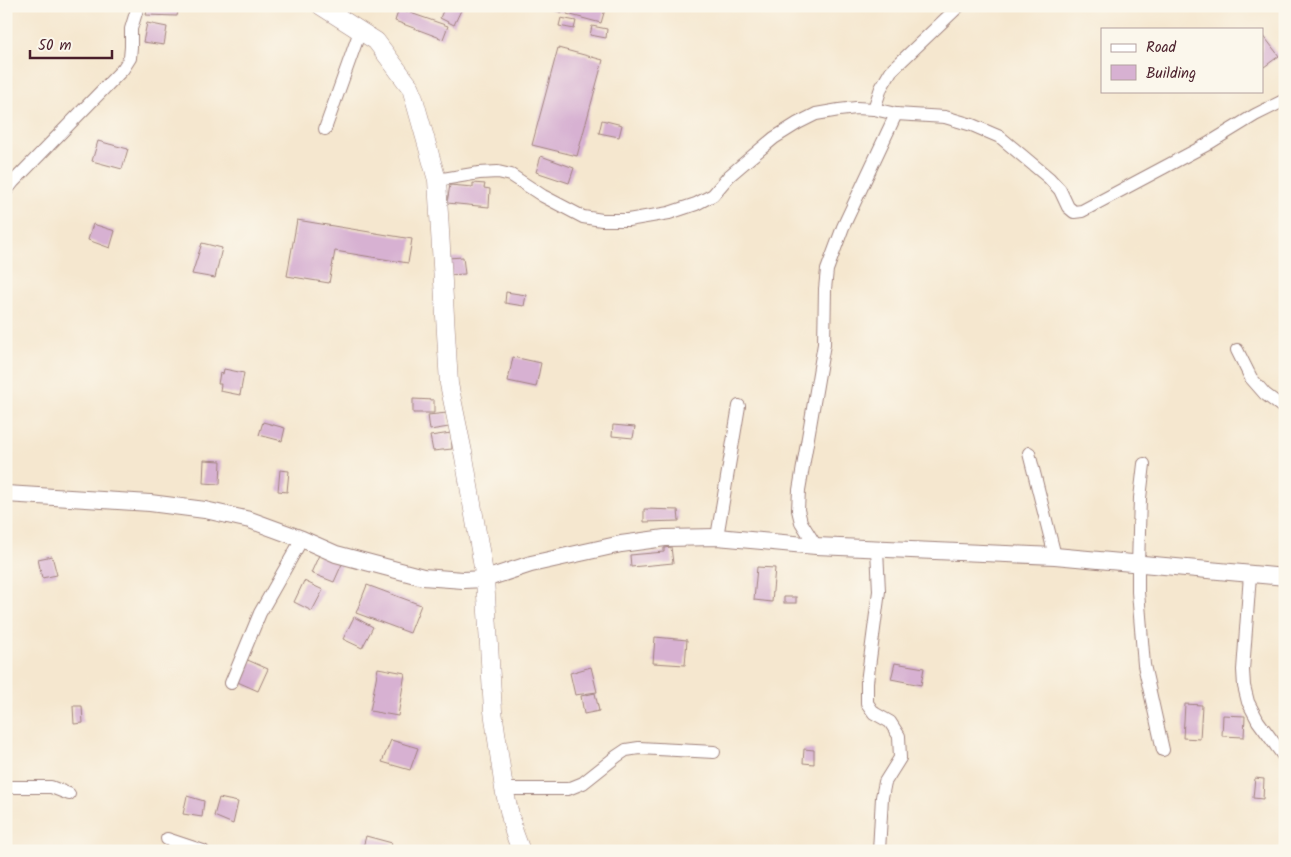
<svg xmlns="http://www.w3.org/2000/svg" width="1291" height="857" viewBox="0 0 1291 857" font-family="Kalam,sans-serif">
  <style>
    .building { fill: #d7b1d2 }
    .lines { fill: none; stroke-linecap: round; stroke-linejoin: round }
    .minor-casing { stroke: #a0837d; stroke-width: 14 }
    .tertiary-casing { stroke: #a0837d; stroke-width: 18 }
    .secondary-casing { stroke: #a0837d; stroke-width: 19 }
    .minor { stroke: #fff; stroke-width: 12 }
    .tertiary { stroke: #fff; stroke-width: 16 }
    .secondary { stroke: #fff; stroke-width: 18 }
  </style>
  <rect width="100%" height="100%" fill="#fbf7ec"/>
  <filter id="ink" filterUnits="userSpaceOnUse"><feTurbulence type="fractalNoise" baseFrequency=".02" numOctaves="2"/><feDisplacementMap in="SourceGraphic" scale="10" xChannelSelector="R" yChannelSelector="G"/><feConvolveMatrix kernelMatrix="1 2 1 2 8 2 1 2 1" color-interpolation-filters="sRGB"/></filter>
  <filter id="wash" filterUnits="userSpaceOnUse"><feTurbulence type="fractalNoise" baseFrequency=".0096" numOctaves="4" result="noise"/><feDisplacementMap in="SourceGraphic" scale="20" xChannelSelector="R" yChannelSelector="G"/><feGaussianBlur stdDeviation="1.12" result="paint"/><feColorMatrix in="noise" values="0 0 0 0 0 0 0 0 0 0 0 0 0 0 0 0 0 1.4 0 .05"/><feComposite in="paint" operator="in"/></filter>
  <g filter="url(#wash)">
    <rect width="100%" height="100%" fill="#f5e7cf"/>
    <g id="blocks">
      <g class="building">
        <path d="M148 6H179L177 16 146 15Z"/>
        <path d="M445 6H463L454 25 440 18Z"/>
        <path d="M541 6H565L563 13Z"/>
        <path d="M569 6H606L601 23 567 14Z"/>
        <path d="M399 9 448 26 443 39 395 21Z"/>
        <path d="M561 18 576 21 574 29 559 26Z"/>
        <path d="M147 23 167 27 164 45 143 42Z"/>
        <path d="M592 26 607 29 606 38 590 35Z"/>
        <path d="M1263 35 1279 56 1264 67 1262 64V36Z"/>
        <path d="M558 48 603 60 577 156 532 145Z"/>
        <path d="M602 120 622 125 619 137 599 133Z"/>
        <path d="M98 141 128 149 122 169 92 161Z"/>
        <path d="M541 156 574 168 569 183 536 172Z"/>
        <path d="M473 183 485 184 484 188 490 189 489 207 447 203 450 185 473 187Z"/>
        <path d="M297 220 412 239 408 263 335 251 329 283 287 276Z"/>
        <path d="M93 224 115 231 110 248 88 240Z"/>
        <path d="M202 243 222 248 215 278 192 274Z"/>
        <path d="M463 257 465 274 448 275 447 258Z"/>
        <path d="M506 292 526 295 524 306 505 303Z"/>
        <path d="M513 357 541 363 536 387 508 381Z"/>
        <path d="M224 369 244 373 240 395 220 391 221 384H218L220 373 223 374Z"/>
        <path d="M413 399 434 400V413H413Z"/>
        <path d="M447 413 449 427 430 430 428 415Z"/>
        <path d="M263 422 285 428 282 441 259 435Z"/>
        <path d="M613 425 635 427 633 438 612 436Z"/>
        <path d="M451 433 452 449 433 451 430 436Z"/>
        <path d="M204 460 221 461 220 484 203 483Z"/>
        <path d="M280 470 289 471 287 492 278 491Z"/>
        <path d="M644 509 678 510 679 521 644 522Z"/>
        <path d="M671 547 673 563 631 567 630 555 664 552V548Z"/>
        <path d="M319 555 342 564 334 582 311 573Z"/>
        <path d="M52 556 57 575 42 578 38 559Z"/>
        <path d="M757 567 775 568 772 602 754 600Z"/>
        <path d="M304 581 323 590 312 611 294 602Z"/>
        <path d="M367 585 421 605 410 633 356 613Z"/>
        <rect x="784" y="597" width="12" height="6"/>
        <path d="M354 617 373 627 362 648 343 639Z"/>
        <path d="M655 637 687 640 685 665 653 663Z"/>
        <path d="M243 658 268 669 258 691 233 680Z"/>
        <path d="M895 663 924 668 921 685 891 679Z"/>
        <path d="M591 667 597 692 575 695 570 673Z"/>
        <path d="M378 668 405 673 398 716 370 711Z"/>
        <path d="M595 693 599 711 584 714 581 696Z"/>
        <path d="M1185 704 1202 705 1200 739 1183 738Z"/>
        <path d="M73 706H82L83 723 74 724Z"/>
        <path d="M1223 715 1245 716 1244 737 1222 736Z"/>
        <path d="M391 740 418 748 410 770 382 762Z"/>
        <path d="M804 749 814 750V764L803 763Z"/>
        <path d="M1255 778 1264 779 1263 799 1253 798Z"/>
        <path d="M187 796 204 801 202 817 183 814Z"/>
        <path d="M219 798 238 802 233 824 214 816Z"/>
        <path d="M366 836 392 843 390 851H362Z"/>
      </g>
    </g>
  </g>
  <g filter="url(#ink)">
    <use href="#blocks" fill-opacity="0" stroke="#a0837d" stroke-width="1"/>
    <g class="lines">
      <g class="minor-casing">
        <g id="minor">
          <path d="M874 109 881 88 891 71 959 6"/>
          <path d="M325 129 360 31"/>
          <path d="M437 180 479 173 498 172 511 175 543 196 583 217 602 220H628L669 213 696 204 713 195 729 176 750 158 774 138 798 123 816 114 839 110 856 108 874 109 896 114 945 117 972 125 1000 137 1049 178 1060 190 1068 207 1074 212 1082 211 1206 145 1255 115 1285 100"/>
          <path d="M6 191 14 181 123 69 130 58 131 47V29L138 6"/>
          <path d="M1237 350 1251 378 1265 394 1285 409"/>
          <path d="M1029 453 1055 556"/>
          <path d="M1144 464 1140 498 1138 565V592L1144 665 1163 750"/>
          <path d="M717 537 739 406"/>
          <path d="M816 546 801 522 798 510 799 490 824 344 825 289 827 270 843 227 896 114"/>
          <path d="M877 549 879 591 867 682V703L874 713 890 722 899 736 900 758 885 782 882 797 879 851"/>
          <path d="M1250 575 1243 670 1244 686 1248 702 1258 721 1285 758"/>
          <path d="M231 683 260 613 302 539"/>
          <path d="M6 787H51L69 794"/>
          <path d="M504 789H568L583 783 617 756 626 750 639 748 714 752"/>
          <path d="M167 839 203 851"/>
        </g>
      </g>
      <g class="tertiary-casing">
        <path id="tertiary" d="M6 494 150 503 205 510 250 520 302 539 336 554 423 577 463 580 485 579 531 564 621 544 665 538 717 537 816 546 1055 556 1285 577"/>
      </g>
      <g class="secondary-casing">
        <path id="secondary" d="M321 6 376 41 411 88 437 180 449 384 464 457 485 579 493 711 504 789 514 832 521 851"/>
      </g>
      <use href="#minor" class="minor"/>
      <use href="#tertiary" class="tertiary"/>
      <use href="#secondary" class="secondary"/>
    </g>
  </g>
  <rect width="1291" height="857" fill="none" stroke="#fbf7ec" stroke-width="25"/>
  <rect x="1101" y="28" width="162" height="65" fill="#fbf7ec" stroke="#b4a19f"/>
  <rect x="1111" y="44" width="25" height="8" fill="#ffffff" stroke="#b4a19f"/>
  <text x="1146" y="52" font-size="15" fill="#4a1f2b">Road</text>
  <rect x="1111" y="65" width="25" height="15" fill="#d7b1d2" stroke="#b4a19f"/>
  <text x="1146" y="78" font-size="15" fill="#4a1f2b">Building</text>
  <path d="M30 50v8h82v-8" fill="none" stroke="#4a1f2b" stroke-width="2.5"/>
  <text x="38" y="50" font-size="15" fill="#4a1f2b" stroke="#fbf7ec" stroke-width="4" paint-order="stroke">50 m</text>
</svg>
